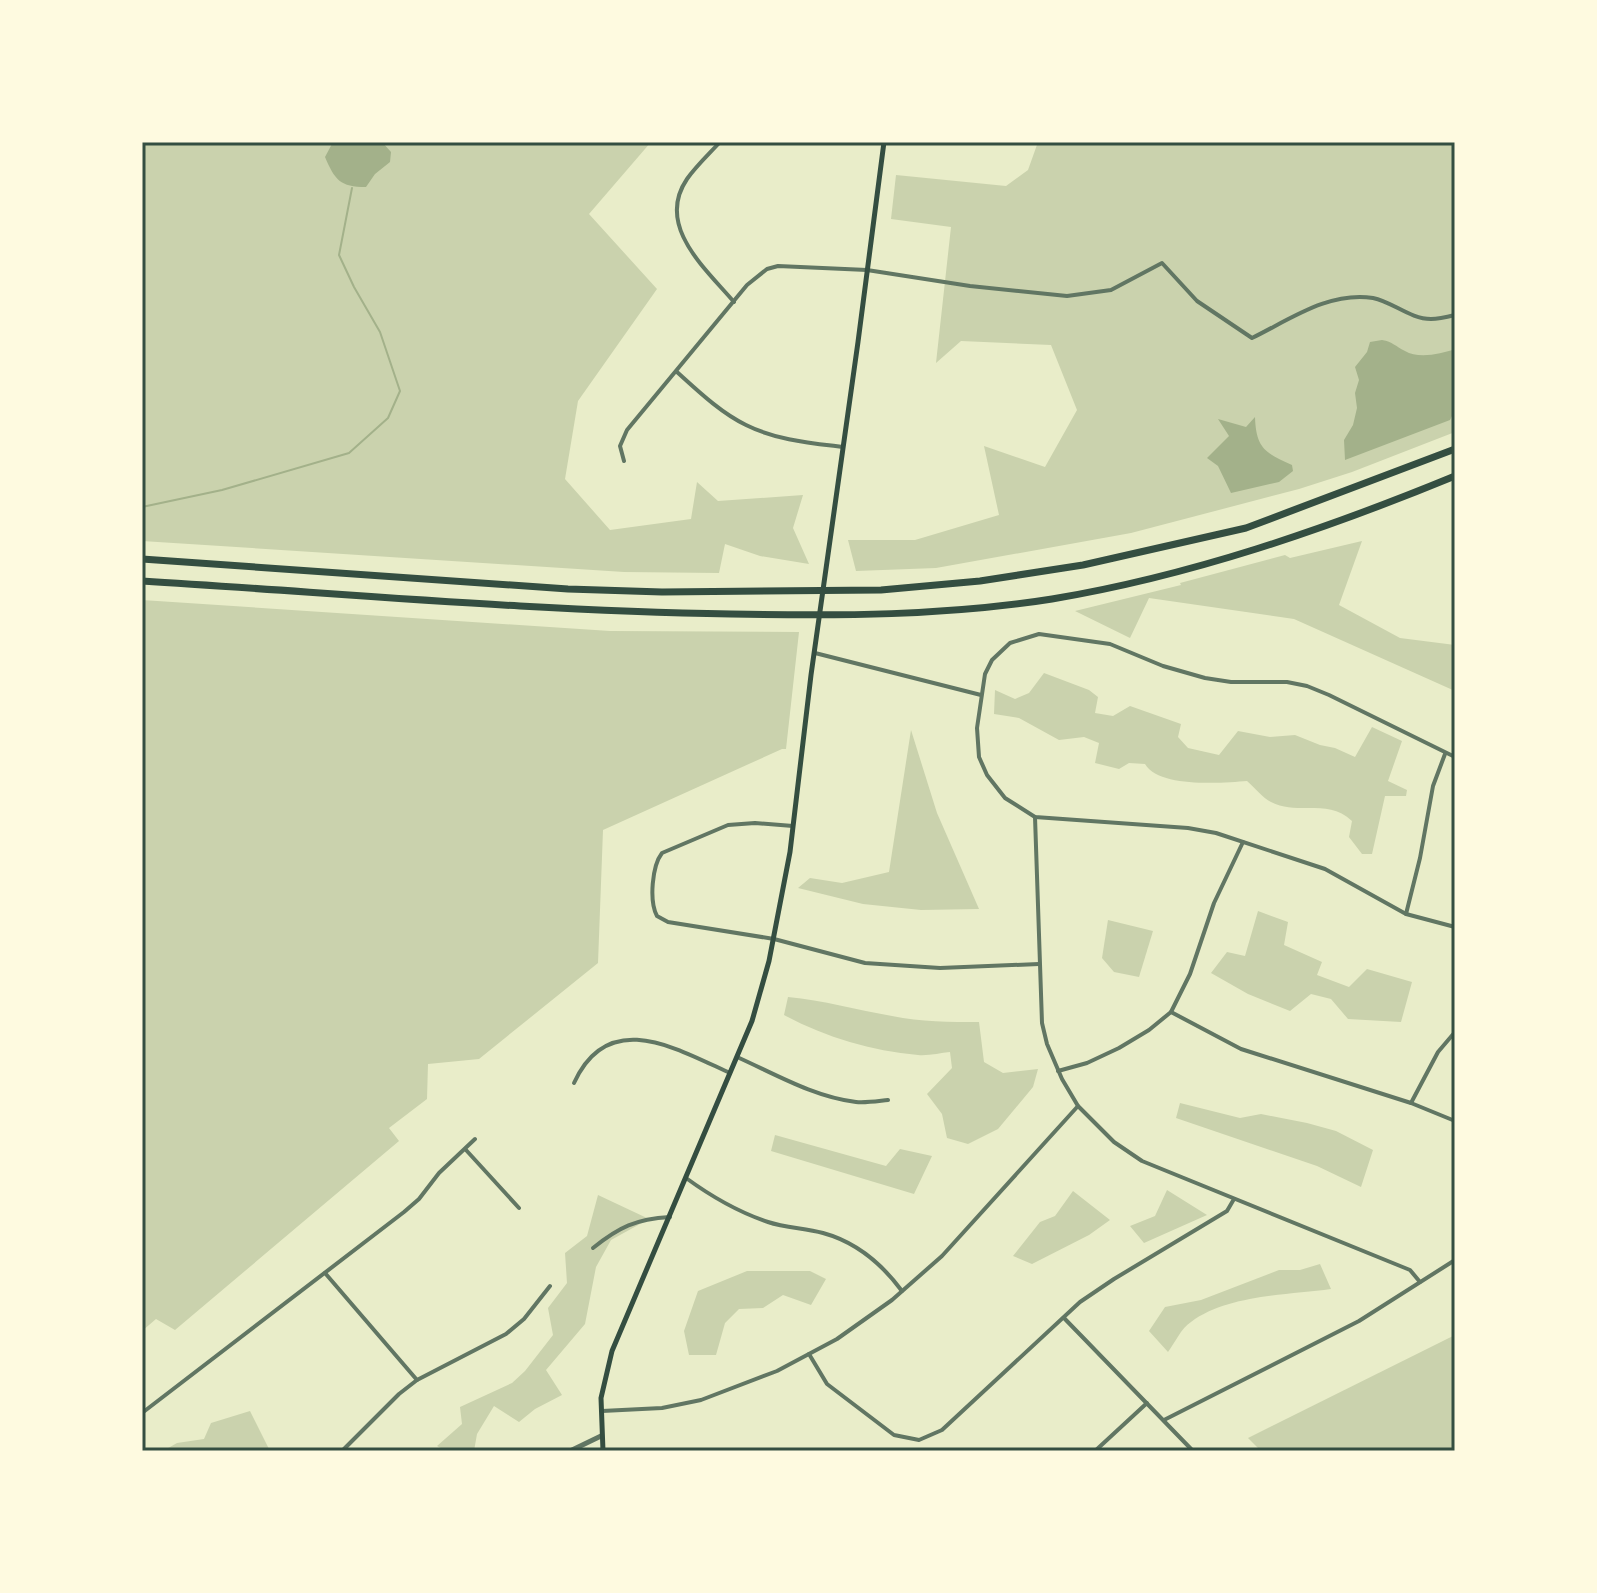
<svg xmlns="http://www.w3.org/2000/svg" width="1597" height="1593" viewBox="0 0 1597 1593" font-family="'Work Sans',sans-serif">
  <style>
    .green { fill: #cad2ad }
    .water { fill: #a3b18a }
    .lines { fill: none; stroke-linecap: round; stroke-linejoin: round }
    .stream { stroke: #a3b18a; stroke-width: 2 }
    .minor { stroke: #617663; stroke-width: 4 }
    .tertiary { stroke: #617663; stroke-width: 5 }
    .secondary { stroke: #344e41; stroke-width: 5 }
    .motorway { stroke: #344e41; stroke-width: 7 }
    .neatline { fill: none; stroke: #344e41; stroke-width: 3 }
  </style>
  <rect width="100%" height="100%" fill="#e9edc9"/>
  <g class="green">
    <path d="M142 142H651L589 214 657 289 578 401 565 479 610 530 691 519 697 482 718 501 803 495 793 528 809 564 760 556 725 544 719 573 624 572 142 541Z"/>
    <path d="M1038 142H1455V432L1352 472 1299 489 1131 533 936 568 856 571 848 540H915L999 515 984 446 1045 467 1077 410 1051 345 961 341 936 363 951 227 891 219 896 175 1006 186 1028 170Z"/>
    <path d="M1362 541 1339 605 1400 638 1455 645V691L1294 619 1149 598 1130 638 1075 611 1181 585 1180 583 1285 555 1290 558Z"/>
    <path d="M142 600 610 631 799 632 786 749H782L603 830 598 963 479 1059 428 1064 427 1099 389 1128 399 1141 175 1330 156 1319 142 1331Z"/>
    <path d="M1044 673 1089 690 1098 697 1095 713 1113 716 1130 706 1181 724 1178 737 1188 748 1219 755 1238 731 1270 737 1295 735 1320 745 1335 748 1355 757 1372 727 1402 741 1388 781 1407 790 1406 796H1385L1372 854H1362L1349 837 1352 821C1327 798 1299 816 1271 802 1263 798 1254 787 1247 781 1222 783 1159 788 1145 764L1129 763 1119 769 1095 763 1099 743 1084 737 1059 740 1019 718 994 714 995 690 1015 699 1029 693Z"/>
    <path d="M911 730 937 813 979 909 921 910 863 904 798 888 810 878 842 883 889 872Z"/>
    <path d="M1258 911 1288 922 1284 945 1322 962 1317 975 1349 987 1367 969 1412 982 1401 1022 1348 1019 1331 999 1311 994 1290 1011 1248 994 1211 973 1227 952 1245 956Z"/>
    <path d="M1108 920 1153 931 1139 977 1114 972 1102 958Z"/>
    <path d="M788 997C823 1000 857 1010 892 1016 921 1022 950 1022 979 1022L984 1062 1003 1073 1038 1069 1033 1087 998 1129 968 1144 947 1138 942 1114 927 1094 952 1068 950 1052C940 1053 928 1056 918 1055 871 1051 825 1037 784 1015Z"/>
    <path d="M1180 1103 1240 1118 1261 1114 1307 1123 1336 1131 1373 1150 1361 1187 1317 1166 1176 1118Z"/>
    <path d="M775 1135 886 1166 900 1149 932 1156 914 1194 771 1151Z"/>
    <path d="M1167 1190 1207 1215 1144 1243 1130 1226 1155 1216Z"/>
    <path d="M1073 1191 1110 1220 1089 1235 1032 1264 1013 1256 1040 1222 1055 1216Z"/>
    <path d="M598 1195 649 1219 611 1240 596 1267 585 1324 546 1370 562 1395 535 1409 519 1422 494 1406 477 1434 474 1451H446L437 1446 462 1424 460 1407 512 1383 525 1371 553 1335 548 1308 567 1283 565 1253 587 1236Z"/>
    <path d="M1320 1264 1331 1289C1287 1295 1227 1295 1191 1322 1181 1328 1175 1343 1168 1352L1149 1331 1165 1307 1201 1300 1279 1270H1300Z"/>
    <path d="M747 1271H810L826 1279 811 1305 783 1295 763 1308 739 1309 725 1323 716 1355H689L684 1331 698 1291Z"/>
    <path d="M1455 1335V1451H1261L1248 1438Z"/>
    <path d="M250 1411 270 1451H163L177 1443 204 1439 211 1423Z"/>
  </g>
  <g class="water">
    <path d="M333 142H382L391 152 390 162 375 174 366 187C340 187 335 180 325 157Z"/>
    <path d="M1382 340C1393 342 1395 346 1405 351 1418 359 1441 354 1455 349V410L1450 420 1345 460 1344 440 1353 425 1357 408 1355 393 1359 380 1355 367 1367 352 1370 342Z"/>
    <path d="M1255 417C1256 448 1265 453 1292 465L1293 471 1279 482 1231 493 1218 466 1207 458 1229 436 1218 419 1246 427Z"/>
  </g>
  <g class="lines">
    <path class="stream" d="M142 507 222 490 349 453 388 418 400 391 380 332 354 287 339 255 352 188"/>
    <g class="minor">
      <path d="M720 142C709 154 696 166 687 179 655 226 706 269 734 302"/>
      <path d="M677 372C698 391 721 413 746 425 776 440 811 443 843 447"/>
      <path d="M624 461 620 446 627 430 747 285 767 269 778 266 867 270 970 286 1067 296 1111 290 1162 263 1197 301 1252 338C1289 320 1329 291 1373 298 1393 302 1410 319 1431 319 1438 319 1447 317 1455 315"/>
      <path d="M815 653 981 695"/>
      <path d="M1455 757 1329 695 1307 686 1287 682H1231L1205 678 1163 666 1110 644 1039 634 1010 643 992 660 985 674 977 728 979 757 987 775 1005 798 1035 817 1188 828 1216 833 1325 869 1406 914 1455 927"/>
      <path d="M1035 817 1042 1023 1047 1044 1062 1079 1078 1106 1114 1142 1142 1161 1410 1270 1420 1282"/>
      <path d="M793 826 755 823 728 825 662 853C652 866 649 901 657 916L668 922 774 939 865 963 940 968 1039 964"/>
      <path d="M1406 914 1420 858 1433 786 1445 754"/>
      <path d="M1171 1012 1241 1049 1411 1103 1455 1121"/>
      <path d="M737 1057C775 1074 814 1097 856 1102 866 1103 878 1101 888 1100"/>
      <path d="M1058 1071 1087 1063 1119 1048 1149 1030 1171 1012 1190 974 1214 903 1243 842"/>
      <path d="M574 1083C608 1008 675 1048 730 1073"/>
      <path d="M1411 1103 1438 1052 1455 1032"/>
      <path d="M466 1150 519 1208"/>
      <path d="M686 1178C712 1197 738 1212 768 1222 786 1228 805 1228 823 1233 856 1242 882 1264 902 1291"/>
      <path d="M593 1248C619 1227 636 1219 670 1217"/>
      <path d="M325 1273 417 1380"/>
      <path d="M1064 1318 1193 1451"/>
      <path d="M809 1354 827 1384 894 1435 919 1440 942 1430 1080 1302 1114 1279 1227 1211 1234 1199"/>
      <path d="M602 1411 662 1408 701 1400 777 1371 837 1339 892 1300 942 1256 1078 1106"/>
      <path d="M142 1413 404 1212 419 1199 439 1173 475 1139"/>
      <path d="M1164 1420 1359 1321 1455 1260"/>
      <path d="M342 1451 399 1394 417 1380 506 1334 524 1319 550 1286"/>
      <path d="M1095 1451 1147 1403"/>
    </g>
    <path class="tertiary" d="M570 1451 601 1436"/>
    <path class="secondary" d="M603 1451 601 1398 612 1351 752 1021 769 961 790 852 811 675 858 342 884 142"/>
    <g class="motorway">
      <path d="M142 559 568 589 662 592 881 590 980 581 1083 565 1246 528 1455 449"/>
      <path d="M142 581C338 593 534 611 731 614 838 616 945 616 1052 599 1190 576 1326 529 1455 476"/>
    </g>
  </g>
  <rect width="1597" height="1593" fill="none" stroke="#fefae0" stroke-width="288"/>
  <rect x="144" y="144" width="1309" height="1305" class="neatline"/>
</svg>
